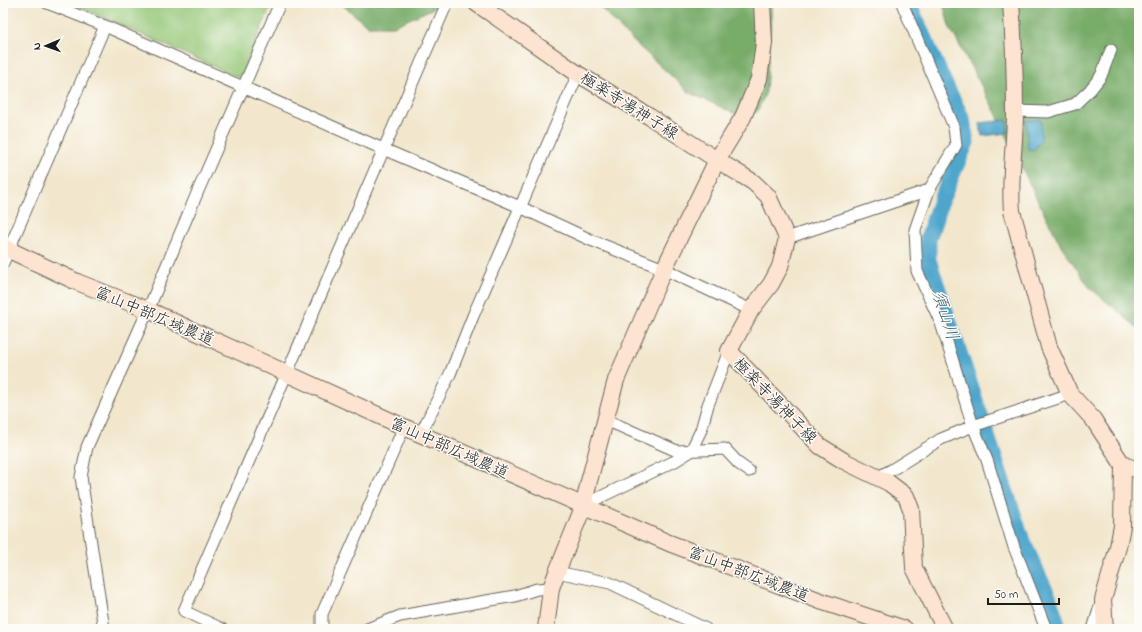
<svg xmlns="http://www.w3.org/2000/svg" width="1142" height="632" viewBox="0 0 1142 632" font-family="'Indie Flower','Klee One',sans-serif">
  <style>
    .green { fill: #96c879; stroke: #59724a }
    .forest { fill: #78ac69; stroke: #4a6442 }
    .water { fill: #4fa6cc; stroke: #366174 }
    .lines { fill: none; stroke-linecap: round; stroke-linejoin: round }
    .river { stroke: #4fa6cc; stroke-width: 17 }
    .street-casing { stroke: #67635a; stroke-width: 13 }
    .secondary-casing { stroke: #67635a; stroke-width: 18 }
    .street { stroke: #fff; stroke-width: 11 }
    .secondary { stroke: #fde4d0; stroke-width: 16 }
    .labels { text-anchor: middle; stroke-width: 3; stroke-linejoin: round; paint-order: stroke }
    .street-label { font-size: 16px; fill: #1c1c1c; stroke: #fdfcf7 }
    .water-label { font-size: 17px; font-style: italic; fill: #366174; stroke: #fdfcf7 }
  </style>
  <rect width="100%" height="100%" fill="#fdfcf7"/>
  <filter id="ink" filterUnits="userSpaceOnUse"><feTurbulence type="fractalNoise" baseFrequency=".025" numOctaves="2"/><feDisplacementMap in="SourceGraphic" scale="8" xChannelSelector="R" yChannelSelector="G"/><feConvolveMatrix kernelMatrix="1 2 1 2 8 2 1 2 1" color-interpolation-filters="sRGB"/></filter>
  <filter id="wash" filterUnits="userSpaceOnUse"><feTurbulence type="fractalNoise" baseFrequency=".012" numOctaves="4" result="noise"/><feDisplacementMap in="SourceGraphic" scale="16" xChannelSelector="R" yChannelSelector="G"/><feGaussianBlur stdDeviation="0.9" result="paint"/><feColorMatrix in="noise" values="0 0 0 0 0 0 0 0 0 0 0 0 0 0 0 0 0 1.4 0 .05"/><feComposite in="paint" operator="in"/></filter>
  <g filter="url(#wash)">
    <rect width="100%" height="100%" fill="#f2e7cd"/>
    <path class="green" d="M71 3H272L240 78Z"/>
    <g class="forest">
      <path d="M340 3H445L394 26H368Z"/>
      <path d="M596 3H772L766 92 757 112 738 115 690 93 632 40Z"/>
      <path d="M943 3H1139V329L1089 287 1060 244 1032 189 995 111 949 26Z"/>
    </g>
    <g class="water">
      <path d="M1041 119V140L1034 150 1028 149 1026 121Z"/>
      <path d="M1007 120 1008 133 982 136 980 123Z"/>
    </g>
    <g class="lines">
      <path class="river" d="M908 3 945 85 962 119 966 142 941 200 928 239V260L1022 541 1048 597 1059 629"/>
    </g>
  </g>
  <g filter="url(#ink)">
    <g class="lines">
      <g class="street-casing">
        <g id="street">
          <path d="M47 3 105 26 383 149 520 207 593 241 664 269 751 310"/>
          <path d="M902 3 954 127 956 145 929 190 915 230 917 271 941 323 973 426 987 460 1014 547 1046 629"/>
          <path d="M1015 111 1048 112 1075 104 1090 90 1101 76 1111 50"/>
          <path d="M787 238 929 190"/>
          <path d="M3 263 105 26"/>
          <path d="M606 420 677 451 725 449 739 464 749 471"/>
          <path d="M421 433 450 374 473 316 578 74"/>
          <path d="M878 477 893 469 941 439 973 426 1070 394"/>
          <path d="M584 505 675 461 691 451 701 430 708 405 729 351"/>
          <path d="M557 572 610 583 706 629"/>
          <path d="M104 629 81 477 87 447 148 310 198 191 280 3"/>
          <path d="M222 629 184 611 447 3"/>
          <path d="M322 629V614L404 427"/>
          <path d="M367 629 400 616 515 596 537 589 551 588"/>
          <path d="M1093 629 1101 603"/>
        </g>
      </g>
      <g class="secondary-casing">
        <g id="secondary">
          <path d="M476 3 578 74 650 117 717 160 753 182 768 196 787 238 780 267 771 284 751 310 729 351 820 446 844 461 889 483 906 496 911 509 914 568 945 629"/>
          <path d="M1011 3C1014 40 1015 77 1015 113 1015 146 1009 179 1012 211L1049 347 1070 394 1093 419 1123 465 1122 526 1118 547 1103 600 1105 629"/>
          <path d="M3 247 77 282 148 310 404 427 669 543 823 602 905 629"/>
          <path d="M1123 465 1139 470"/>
          <path d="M546 629 551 588 557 572 584 505 588 485 616 380 664 269 717 160 743 117 759 79 764 43 762 3"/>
        </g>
      </g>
      <use href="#street" class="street"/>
      <use href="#secondary" class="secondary"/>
    </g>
  </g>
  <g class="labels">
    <g class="street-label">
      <text transform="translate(630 105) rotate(32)" y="6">極楽寺湯神子線</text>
      <text transform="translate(155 315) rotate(23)" y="6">富山中部広域農道</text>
      <text transform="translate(776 400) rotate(46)" y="6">極楽寺湯神子線</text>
      <text transform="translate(450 447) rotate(24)" y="6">富山中部広域農道</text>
      <text transform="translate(749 573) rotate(21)" y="6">富山中部広域農道</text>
    </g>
    <g class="water-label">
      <text transform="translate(946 315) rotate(72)" y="6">須山川</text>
    </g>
  </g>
  <rect width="1142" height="632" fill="none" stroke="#fdfcf7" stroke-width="16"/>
  <g transform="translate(46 46) rotate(268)" stroke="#fdfcf7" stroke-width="3" paint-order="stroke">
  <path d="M0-3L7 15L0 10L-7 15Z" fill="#1c1c1c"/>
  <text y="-6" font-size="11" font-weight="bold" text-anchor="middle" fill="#1c1c1c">N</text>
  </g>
  <path d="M988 598v6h71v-6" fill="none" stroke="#1c1c1c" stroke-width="2"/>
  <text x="994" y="598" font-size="12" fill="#1c1c1c" stroke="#fdfcf7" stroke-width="3" paint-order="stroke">50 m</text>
</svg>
